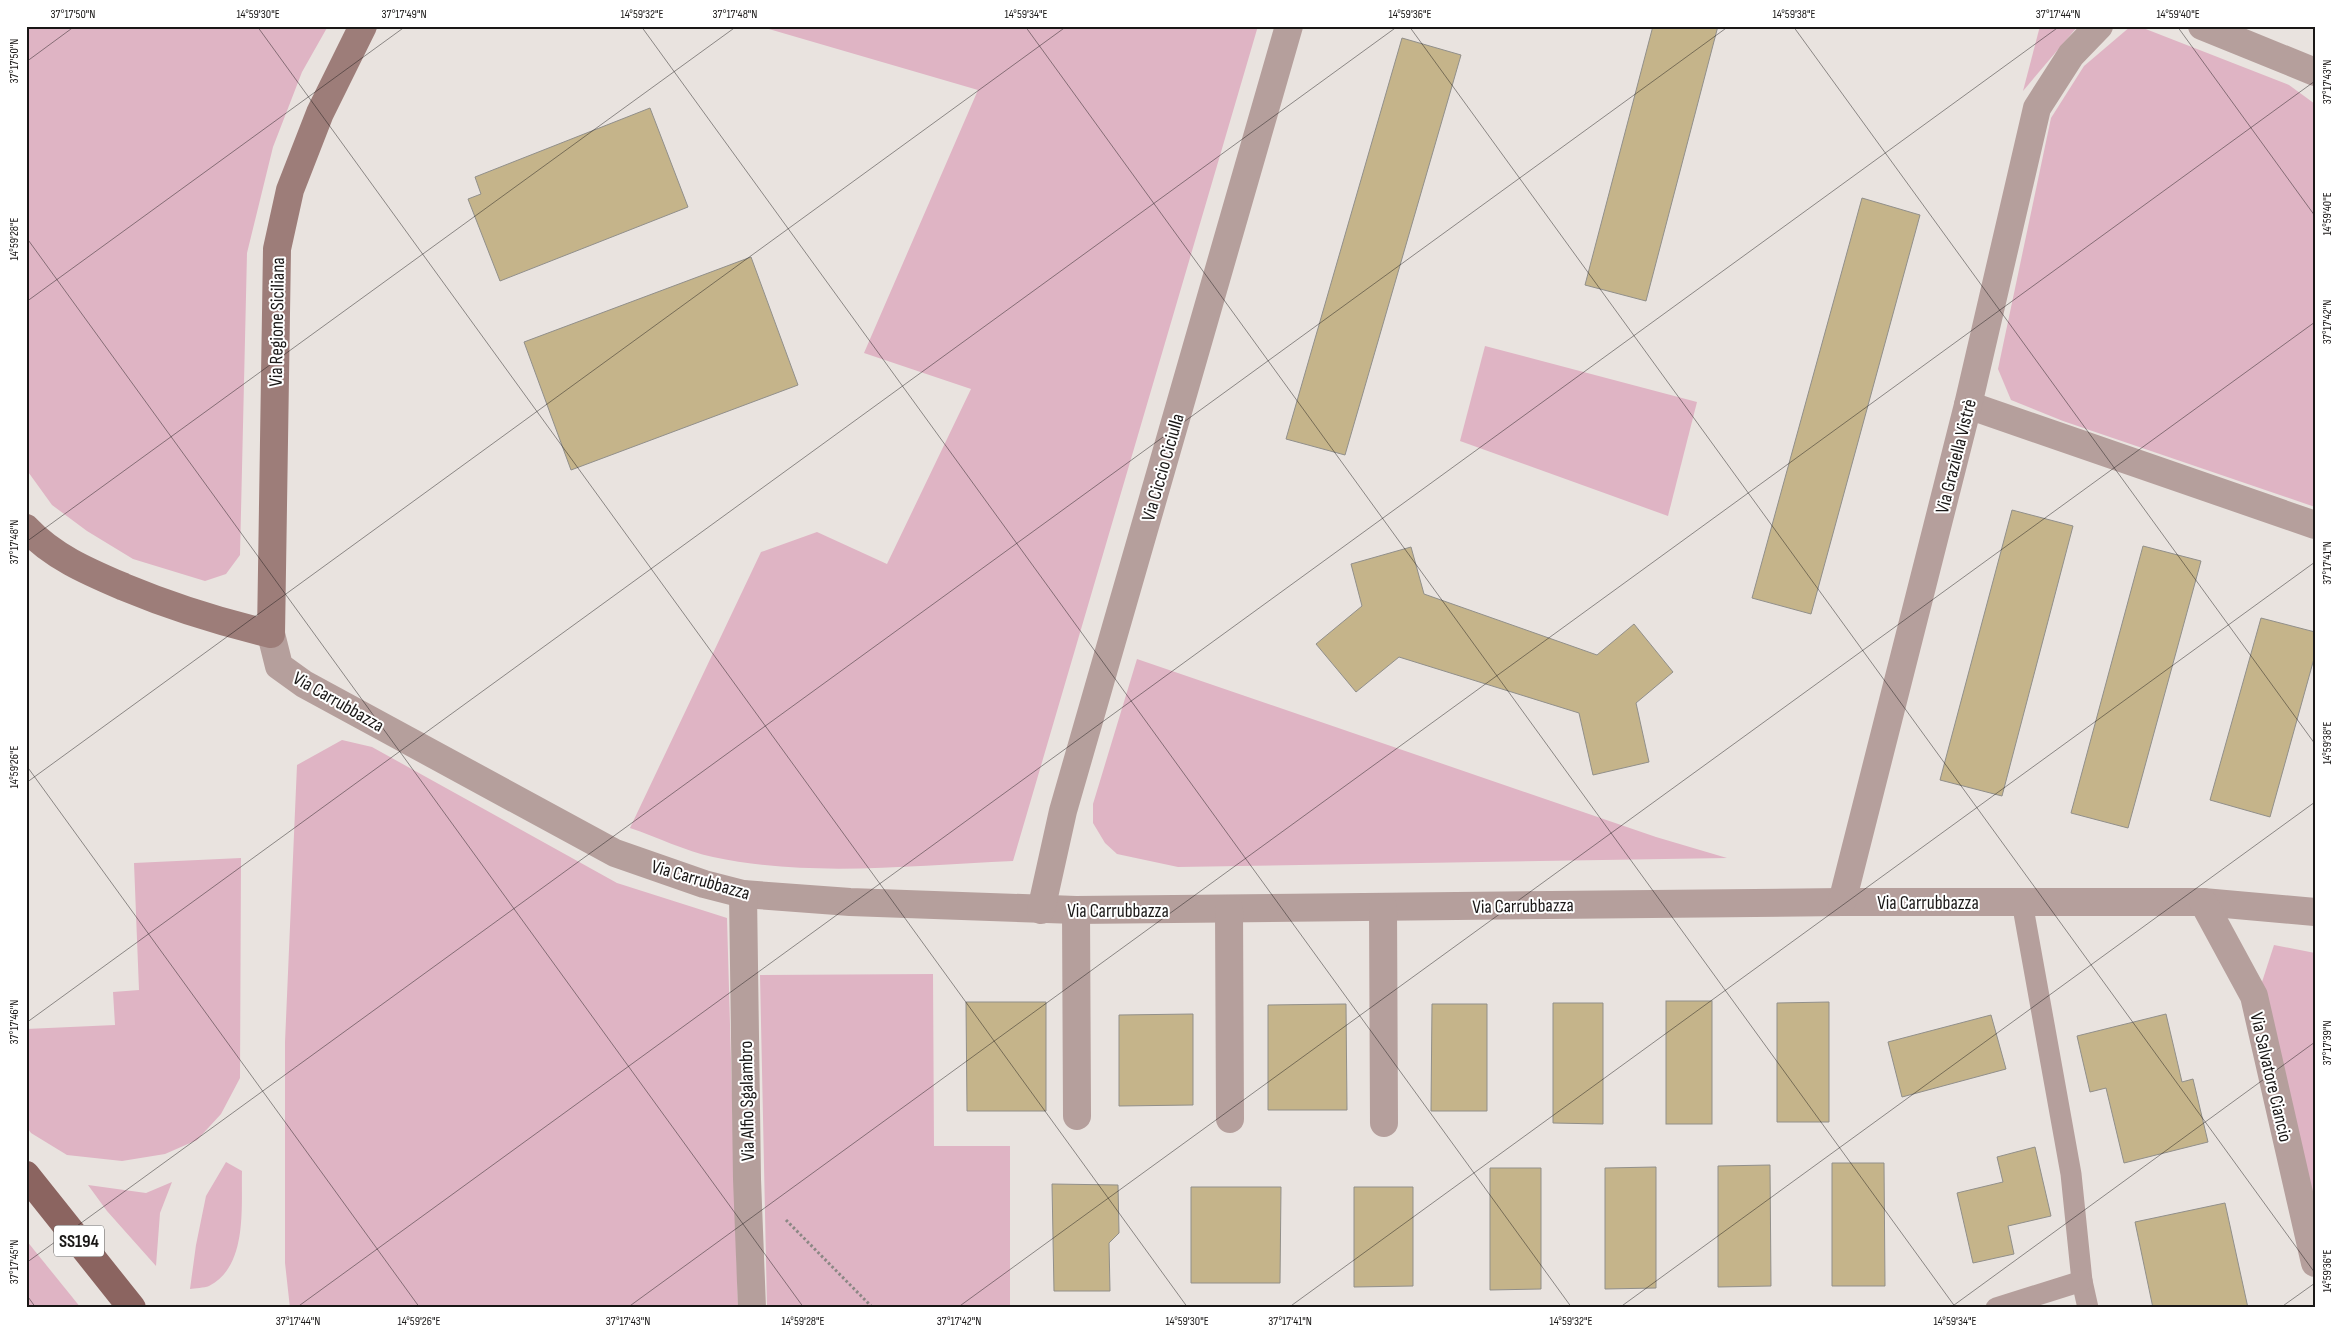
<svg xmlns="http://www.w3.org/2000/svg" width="2341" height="1334" viewBox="0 0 2341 1334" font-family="'Sofia Sans Condensed',sans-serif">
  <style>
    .green { fill: #dfb4c4 }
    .building { fill: #c5b48a; stroke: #918f8a }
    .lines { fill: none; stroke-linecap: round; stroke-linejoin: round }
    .path { stroke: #8b8784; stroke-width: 3; stroke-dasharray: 2.5 2.5; stroke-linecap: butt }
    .service { stroke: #b59f9c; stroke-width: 21 }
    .minor { stroke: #b59f9c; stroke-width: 28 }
    .secondary { stroke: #9d7d79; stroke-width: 28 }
    .primary { stroke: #8b6460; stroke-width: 28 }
    .ticks { fill: none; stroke: #191716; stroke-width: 1; stroke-opacity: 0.45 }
    .labels { text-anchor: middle; stroke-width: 4; stroke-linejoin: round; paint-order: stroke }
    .shield { fill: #fff; stroke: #5e5d5c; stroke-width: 1 }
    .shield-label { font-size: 18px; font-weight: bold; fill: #191716 }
    .street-label { font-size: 19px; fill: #191716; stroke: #fff }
    .neatline { fill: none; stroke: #191716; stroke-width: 2 }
    .ticks-label { font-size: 12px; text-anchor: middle; fill: #191716 }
  </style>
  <rect width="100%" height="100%" fill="#e9e3df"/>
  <g class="green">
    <path d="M26 26H328L302 72 273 147 247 253 240 555 226 574 205 581 133 559 87 531 52 505 26 469Z"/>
    <path d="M759 26H1258L1013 861C914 865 810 878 713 857 685 851 657 837 630 828L761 552 817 532 887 564 971 389 864 353 978 90Z"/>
    <path d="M2040 26H2078L2023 91Z"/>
    <path d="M2131 26H2138L2289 85 2315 104V507L2063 421 2011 400 1998 369 2051 118 2084 66Z"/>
    <path d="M1485 346 1697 402 1668 516 1460 441Z"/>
    <path d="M1137 659 1656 837 1727 858 1178 867 1117 854 1105 843 1093 823V804Z"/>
    <path d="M342 740 372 747 617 883 727 918 738 1308H290L285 1263V1042L297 765Z"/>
    <path d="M241 858 240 1078 221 1114 197 1140 165 1154 122 1161 67 1155 31 1133 26 1126V1029L115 1025 113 992 139 990 134 863Z"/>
    <path d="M2274 945 2315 953V1206L2262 982Z"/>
    <path d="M933 974 934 1146H1010V1308H767L760 975Z"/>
    <path d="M226 1162 242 1171C241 1207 248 1266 209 1286 204 1288 195 1288 190 1289L196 1245 206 1196Z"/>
    <path d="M172 1182 160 1213 156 1266 107 1211 88 1185 146 1193Z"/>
    <path d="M26 1240 81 1308H26Z"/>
  </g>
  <g class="building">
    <path d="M1653 26H1718L1646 301 1585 285Z"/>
    <path d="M1402 38 1461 55 1345 455 1286 439Z"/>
    <path d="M650 108 688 207 500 281 468 199 481 194 475 177Z"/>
    <path d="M1862 198 1920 215 1811 614 1752 598Z"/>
    <path d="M751 257 798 385 571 470 524 342Z"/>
    <path d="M2012 510 2073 526 2002 796 1940 780Z"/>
    <path d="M2143 546 2201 561 2128 828 2071 813Z"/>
    <path d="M1411 547 1424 594 1597 655 1634 624 1673 672 1636 703 1649 762 1593 775 1579 713 1399 657 1356 692 1316 644 1362 606 1351 564Z"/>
    <path d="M2261 618 2315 632V655L2270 817 2210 800Z"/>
    <rect x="1666" y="1001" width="46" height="123"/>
    <path d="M966 1002H1046V1111H967Z"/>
    <path d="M1829 1002V1122H1777V1003Z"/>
    <path d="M1553 1003H1603V1124L1553 1123Z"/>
    <path d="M1346 1004 1347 1110H1268V1005Z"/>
    <path d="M1432 1004H1487V1111H1431Z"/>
    <path d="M1193 1014V1105L1119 1106V1015Z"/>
    <path d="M2166 1014 2182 1082 2193 1079 2208 1142 2124 1163 2106 1088 2090 1092 2077 1036Z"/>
    <path d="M1991 1015 2006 1069 1902 1097 1888 1042Z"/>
    <path d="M2035 1147 2051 1216 2008 1226 2014 1254 1973 1263 1957 1193 2003 1182 1997 1157Z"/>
    <path d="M1832 1163H1884L1885 1286H1832Z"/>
    <path d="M1770 1165 1771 1286 1718 1287V1166Z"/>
    <path d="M1656 1167V1288L1605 1289V1168Z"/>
    <path d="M1490 1168H1541V1289L1490 1290Z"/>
    <path d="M1052 1184 1118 1185 1119 1233 1109 1243 1110 1291H1054Z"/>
    <path d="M1191 1187H1281L1280 1283H1191Z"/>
    <path d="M1354 1187H1413V1286L1354 1287Z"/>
    <path d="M2225 1203 2248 1308H2153L2135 1222Z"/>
  </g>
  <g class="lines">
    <path class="path" d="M786 1220 873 1308"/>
    <g class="service">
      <path d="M2022 902 2071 1174 2082 1281 2088 1308"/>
      <path d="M1996 1308 2082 1281"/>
    </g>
    <g class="minor">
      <path d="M2202 26 2315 72"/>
      <path d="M1968 405 2315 525"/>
      <path d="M271 634 279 666 304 684 615 853 704 884 743 894 850 902 1076 910 1842 902H2203L2315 912"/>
      <path d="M743 894 747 1179 752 1308"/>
      <path d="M1842 902 1968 405 2037 108 2071 55 2099 26"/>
      <path d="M2203 902 2254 996 2315 1263"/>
      <path d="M1383 907 1384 1123"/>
      <path d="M1229 909 1230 1119"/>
      <path d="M1041 910 1063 811 1289 26"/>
      <path d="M1076 910 1077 1116"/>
    </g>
    <path class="secondary" d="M26 528C53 557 89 572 124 587 172 607 220 622 271 634L277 249 290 190 320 113 363 26"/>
    <path class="primary" d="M26 1175 132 1308"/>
  </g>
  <path class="ticks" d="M257 26 1188 1308M641 26 1572 1308M1025 26 1956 1308M1409 26 2315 1273M1793 26 2315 744M2177 26 2315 216M26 62 75 26M26 237 804 1308M26 302 406 26M26 542 737 26M26 765 420 1308M26 783 1067 26M26 1023 1398 26M26 1263 1729 26M26 1294 36 1308M296 1308 2060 26M627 1308 2315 81M957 1308 2315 322M1288 1308 2315 562M1619 1308 2315 802M1950 1308 2315 1042M2280 1308 2315 1283"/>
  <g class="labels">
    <rect class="shield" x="54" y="1225.5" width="50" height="31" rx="4"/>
    <g class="shield-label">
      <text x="79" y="1247">SS194</text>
    </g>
    <g class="street-label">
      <text transform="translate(276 322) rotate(-89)" y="7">Via Regione Siciliana</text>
      <text transform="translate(1955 456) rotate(-76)" y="7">Via Graziella Vistrè</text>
      <text transform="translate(1162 467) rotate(-74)" y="7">Via Ciccio Ciciulla</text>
      <text transform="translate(339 701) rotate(30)" y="7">Via Carrubbazza</text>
      <text transform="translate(701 879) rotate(16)" y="7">Via Carrubbazza</text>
      <text x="1928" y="909">Via Carrubbazza</text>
      <text transform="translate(1523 905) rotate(-1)" y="7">Via Carrubbazza</text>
      <text x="1118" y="917">Via Carrubbazza</text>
      <text transform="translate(2272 1077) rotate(77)" y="7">Via Salvatore Ciancio</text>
      <text transform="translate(746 1101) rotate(-91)" y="7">Via Alfio Sgalambro</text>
    </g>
  </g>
  <rect width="2341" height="1334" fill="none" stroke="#ffffff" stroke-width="55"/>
  <rect x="28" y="28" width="2286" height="1278" class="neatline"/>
  <g class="ticks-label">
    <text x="73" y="18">37°17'50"N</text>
    <text x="258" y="18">14°59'30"E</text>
    <text x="404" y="18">37°17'49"N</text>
    <text x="642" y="18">14°59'32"E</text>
    <text x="735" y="18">37°17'48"N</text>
    <text x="1026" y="18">14°59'34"E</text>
    <text x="1410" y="18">14°59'36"E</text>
    <text x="1794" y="18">14°59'38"E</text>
    <text x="2058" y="18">37°17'44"N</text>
    <text x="2178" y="18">14°59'40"E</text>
    <text transform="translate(14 61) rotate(-90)" y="4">37°17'50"N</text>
    <text transform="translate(2327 82) rotate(-90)" y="4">37°17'43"N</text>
    <text transform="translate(2327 214) rotate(-90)" y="4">14°59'40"E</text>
    <text transform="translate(14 239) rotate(-90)" y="4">14°59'28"E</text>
    <text transform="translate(2327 322) rotate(-90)" y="4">37°17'42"N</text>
    <text transform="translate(14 542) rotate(-90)" y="4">37°17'48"N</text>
    <text transform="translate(2327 563) rotate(-90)" y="4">37°17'41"N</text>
    <text transform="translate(2327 743) rotate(-90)" y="4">14°59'38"E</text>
    <text transform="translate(14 767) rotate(-90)" y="4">14°59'26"E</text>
    <text transform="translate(14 1022) rotate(-90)" y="4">37°17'46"N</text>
    <text transform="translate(2327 1043) rotate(-90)" y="4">37°17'39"N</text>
    <text transform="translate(14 1262) rotate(-90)" y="4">37°17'45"N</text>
    <text transform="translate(2327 1271) rotate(-90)" y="4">14°59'36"E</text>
    <text x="298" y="1325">37°17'44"N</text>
    <text x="419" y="1325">14°59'26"E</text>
    <text x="628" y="1325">37°17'43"N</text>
    <text x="803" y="1325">14°59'28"E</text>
    <text x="959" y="1325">37°17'42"N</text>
    <text x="1187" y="1325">14°59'30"E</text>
    <text x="1290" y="1325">37°17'41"N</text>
    <text x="1571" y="1325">14°59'32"E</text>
    <text x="1955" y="1325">14°59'34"E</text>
  </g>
</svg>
